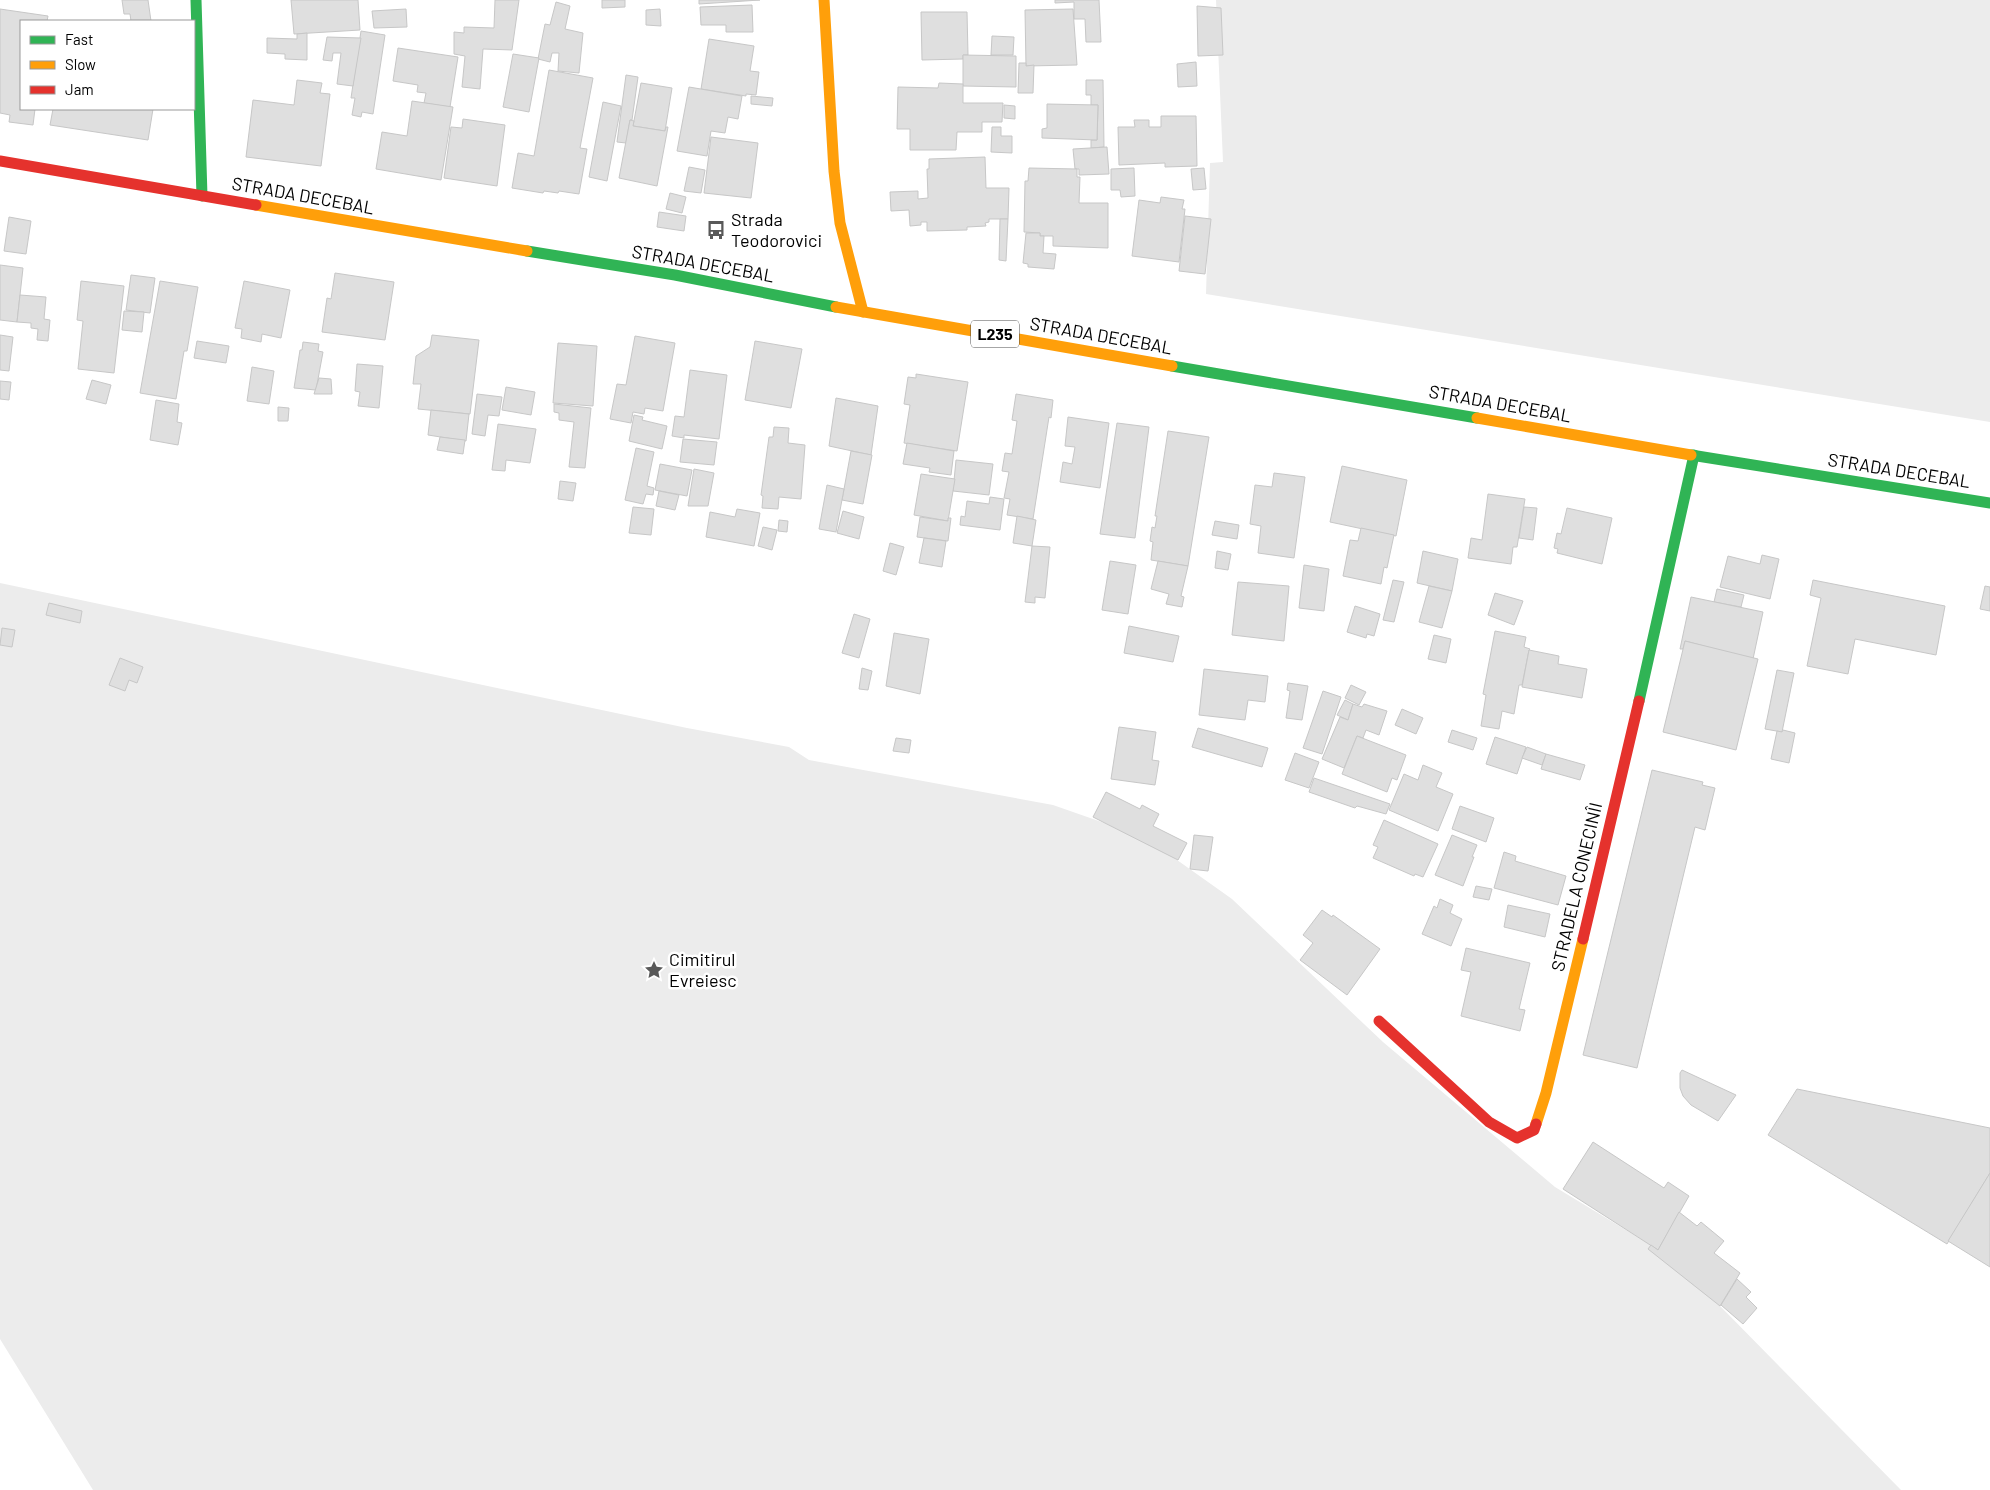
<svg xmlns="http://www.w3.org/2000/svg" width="1990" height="1490" viewBox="0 0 1990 1490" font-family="Barlow,sans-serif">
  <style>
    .green { fill: #ececec }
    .building { fill: #dfdfdf; stroke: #c7c7c7 }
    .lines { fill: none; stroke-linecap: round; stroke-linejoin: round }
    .fast { stroke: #30b455; stroke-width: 11 }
    .slow { stroke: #ff9f0a; stroke-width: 11 }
    .jam { stroke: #e5322d; stroke-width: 11 }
    .labels { text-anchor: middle; stroke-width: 5; stroke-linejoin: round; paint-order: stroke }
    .shield { fill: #fff; stroke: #4c4c4c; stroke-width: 1 }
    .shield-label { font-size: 16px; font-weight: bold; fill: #000 }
    .street-label { font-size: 18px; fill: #000; stroke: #fff }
    .poi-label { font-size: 18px; fill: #000; stroke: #fff; text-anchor: start }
  </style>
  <rect width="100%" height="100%" fill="#fff"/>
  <g class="green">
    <path d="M1216 0H1990V422L1206 294 1210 163 1223 162Z"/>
    <path d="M0 583 687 728 789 747 809 760 1053 805 1113 826 1170 855 1232 899 1383 1042 1555 1187 1664 1253 1666 1251 1901 1490H93L0 1339Z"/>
  </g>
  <g class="building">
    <path d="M122 0H148L151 21H131L130 14H124Z"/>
    <path d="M291 0H358L360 30 294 34Z"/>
    <path d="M495 0H519L512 50 483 49 480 89 462 87 465 56 454 54V32L464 33V27L494 28Z"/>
    <path d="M602 0H625V7L602 8Z"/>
    <path d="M699 0H760L699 4Z"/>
    <path d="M1055 0H1099L1101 42H1086L1085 19H1074V2L1055 3Z"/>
    <path d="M556 2 570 6 565 29 583 33 579 73 558 71 559 53H552L550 62 538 59 545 24 550 25Z"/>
    <path d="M752 5 753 32H726V25H701L700 7Z"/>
    <path d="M1197 6 1221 8 1223 55 1198 56Z"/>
    <path d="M0 9 48 16 47 21H21V109H35L33 125 9 122 10 115 0 113Z"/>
    <path d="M406 9 407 27 374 28 372 11Z"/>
    <path d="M660 9 661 26 646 25V10Z"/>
    <path d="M1073 9 1077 65 1026 66 1025 10Z"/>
    <path d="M921 12H967L968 55H963V59L922 60Z"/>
    <path d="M361 31 385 35 373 114 362 112 361 117 352 115 355 98H351Z"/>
    <path d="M297 34 307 33V60L285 59V54L267 53V38L297 39Z"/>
    <path d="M992 36 1014 37 1013 55H991Z"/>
    <path d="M327 37 361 38 353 86 337 84 341 53H333L332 61 323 60Z"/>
    <path d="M709 39 754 46 750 71 759 72 756 95 746 94V96L701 89Z"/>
    <path d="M398 48 458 57 450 107 424 103 426 93 417 92 418 85 393 81Z"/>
    <path d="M513 54 539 58 529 112 503 107Z"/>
    <path d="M963 55 1016 56V87L963 86Z"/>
    <path d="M1196 62 1197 86 1178 87 1177 64Z"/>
    <path d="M1019 63H1026V66L1034 65 1033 93H1018Z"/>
    <path d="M549 70 593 78 580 148 587 149 579 194 559 191 558 193 544 191 543 193 512 188 518 153 534 156Z"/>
    <path d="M626 75 638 77 632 120H630L626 143 617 142Z"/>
    <path d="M297 80 322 83 320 93 330 94 321 166 246 157 253 100 294 105Z"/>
    <path d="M1086 80H1103L1104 147 1091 148V140H1097L1098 105H1091V95H1086Z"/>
    <path d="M641 83 672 88 665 131 633 126Z"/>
    <path d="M939 83 963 84V103H1003L1002 122H982V132H957L956 150H910V129H897L898 87 938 88Z"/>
    <path d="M689 87 742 96 738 119 728 117 725 133 711 131 707 156 677 151Z"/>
    <path d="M751 96 773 98 772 106 751 104Z"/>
    <path d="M412 101 453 107 441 180 376 169 382 132 407 136Z"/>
    <path d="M603 102 621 106 607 181 589 177Z"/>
    <path d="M1047 104 1098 105 1097 140 1042 138V129L1047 128Z"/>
    <path d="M1004 105 1015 106V119L1004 118Z"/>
    <path d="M53 109H153L148 140 50 125Z"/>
    <path d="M1161 116H1196L1197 166 1165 167V163L1119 165 1118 127H1135L1134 120H1149V127H1161Z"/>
    <path d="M463 119 505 125 497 186 444 178 451 127 462 128Z"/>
    <path d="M630 120 634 121 633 126 665 131 666 127H668L657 186 619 178Z"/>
    <path d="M992 127H1001V136H1012V153L991 152Z"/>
    <path d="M711 137 758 143 751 198 704 193Z"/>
    <path d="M1107 147 1109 174 1079 175V169H1075L1073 149Z"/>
    <path d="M985 157 986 188H1009L1008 219H989V222L985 223 986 226 967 227V230L927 231V222H921V225L910 226 909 210 891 211 890 192 918 191V199L928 198 927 169H929V159Z"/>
    <path d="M689 167 705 170 701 193 684 191Z"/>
    <path d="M1029 168 1077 169V177H1080L1079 203H1108V248L1053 246V236H1040V233L1024 232 1025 181H1028Z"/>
    <path d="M1134 168 1135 196 1121 197 1120 190H1111V169Z"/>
    <path d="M1204 168 1206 189 1193 190 1191 169Z"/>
    <path d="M670 193 686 197 682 213 666 209Z"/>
    <path d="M1161 197 1184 200 1182 209H1185L1179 262 1132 256 1139 200 1160 203Z"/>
    <path d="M659 212 686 216 684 231 657 227Z"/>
    <path d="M1185 216 1211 219 1205 274 1179 271Z"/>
    <path d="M9 217 31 221 26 254 4 251Z"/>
    <path d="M1000 219H1008L1006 261 999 260Z"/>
    <path d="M1026 233H1040V236H1044L1043 253 1056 254 1054 269 1028 267V264L1023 263Z"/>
    <path d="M0 265 23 268 17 322 0 320Z"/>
    <path d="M335 273 394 282 385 340 322 332 327 298 331 299Z"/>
    <path d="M131 275 155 278 150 313 126 310Z"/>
    <path d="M81 281 124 286 114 373 78 369 83 321 77 320Z"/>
    <path d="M160 281 198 287 187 351H184L176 399 140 393Z"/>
    <path d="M244 281 290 290 281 338 262 334 261 342 241 338 242 329 235 328Z"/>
    <path d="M20 295 46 297 44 319 50 320 48 341 37 340 38 329 31 328V323L17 322Z"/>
    <path d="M124 311 144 312 142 332 122 330Z"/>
    <path d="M0 335 13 337 9 371 0 370Z"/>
    <path d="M432 335 479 340 470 414 418 409 421 384H413L416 356 430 347Z"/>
    <path d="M635 336 675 343 663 411 645 408 644 414 633 412 631 423 610 419 617 384 626 385Z"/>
    <path d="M197 341 229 346 226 363 194 358Z"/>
    <path d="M755 341 802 349 791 408 745 400Z"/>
    <path d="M303 342 319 344 318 351 323 352 316 390 294 388 300 350H302Z"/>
    <path d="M558 343 597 346 593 406 553 403Z"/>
    <path d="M357 364 383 366 379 408 358 406 360 392 355 391Z"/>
    <path d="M252 367 274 371 269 404 247 401Z"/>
    <path d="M690 370 727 375 719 439 684 435V438L672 436 675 416 684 417Z"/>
    <path d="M916 374 968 382 957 451 904 443 910 405 904 404 908 377 916 378Z"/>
    <path d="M319 378 331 379 332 394H314Z"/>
    <path d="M92 380 111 385 106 404 86 399Z"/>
    <path d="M0 381 11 382 9 400 0 399Z"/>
    <path d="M506 387 535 392 531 415 502 410Z"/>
    <path d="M477 394 502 397 499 416 488 415 485 436 472 434Z"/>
    <path d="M1016 394 1053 400 1051 418 1049 417 1033 519 1007 515 1010 499 1004 498 1009 472 1002 471 1005 453 1012 454 1017 421 1012 420Z"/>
    <path d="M836 398 878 406 871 455 829 446Z"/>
    <path d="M156 400 179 404 177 422 182 423 178 445 150 440Z"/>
    <path d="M554 404 591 408 585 468 569 467 574 422 559 420V413L554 412Z"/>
    <path d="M278 407 289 408 288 421H278Z"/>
    <path d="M431 410 469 414 466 441 428 435Z"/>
    <path d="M634 415 643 417 642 420 667 426 662 449 629 441Z"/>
    <path d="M1068 417 1109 423 1100 488 1060 482 1063 462 1072 464 1075 447 1065 446Z"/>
    <path d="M1117 423 1149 427 1135 538 1100 534Z"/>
    <path d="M498 424 536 429 530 463 506 460 505 471 492 470Z"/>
    <path d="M774 427 789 428 788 443 805 445 801 499 779 497 778 509 762 508 763 496 761 495 769 437H773Z"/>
    <path d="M1168 431 1209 437 1188 566 1151 560 1153 542 1150 541 1152 527 1155 528 1157 516H1155Z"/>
    <path d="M440 437 465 440 463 454 437 450Z"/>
    <path d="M683 439 717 442 714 465 680 462Z"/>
    <path d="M907 443 954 451 951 475 929 472 930 468 903 464Z"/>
    <path d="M636 448 654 452 647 486 654 488 653 495 646 494 643 504 625 500Z"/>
    <path d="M851 451 872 455 863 504 842 500Z"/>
    <path d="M956 460 993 464 989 495 953 491Z"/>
    <path d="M660 464 692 470 687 496 655 490Z"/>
    <path d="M1342 466 1407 480 1396 536 1330 522Z"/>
    <path d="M694 469 714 473 708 506H688Z"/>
    <path d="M1274 473 1305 477 1294 558 1258 553 1261 526 1250 524 1255 485 1272 487Z"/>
    <path d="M921 474 955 479 948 521 914 515Z"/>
    <path d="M560 481 576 483 573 501 558 499Z"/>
    <path d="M827 485 844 489 836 532 819 529Z"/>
    <path d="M659 491 679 495 675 510 656 506Z"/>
    <path d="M1488 494 1525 499 1517 547H1513L1511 564 1468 558 1471 538 1482 540Z"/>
    <path d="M990 497 1004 499 1000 530 960 525 961 516 965 517 967 501 989 504Z"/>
    <path d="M633 507 654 509 651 535 629 533Z"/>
    <path d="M1524 507 1537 508 1533 540 1519 538Z"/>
    <path d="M1567 508 1612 518 1602 564 1557 553 1558 549 1554 548 1557 533 1561 534Z"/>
    <path d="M737 509 760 513 754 546 706 537 710 512 735 517Z"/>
    <path d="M843 511 864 517 859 539 837 533Z"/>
    <path d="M1017 516 1036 520 1032 546 1013 543Z"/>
    <path d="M920 517 948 521V518H951L948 541 917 537Z"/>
    <path d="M779 520 788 521 787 532 778 531Z"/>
    <path d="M1215 521 1239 525 1237 539 1212 535Z"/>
    <path d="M763 527 777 530 772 550 758 546Z"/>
    <path d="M1361 528 1394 535 1387 568 1384 567 1381 584 1343 576 1350 540 1358 541Z"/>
    <path d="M924 538 946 541 942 567 919 563Z"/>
    <path d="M890 543 904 547 896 575 883 571Z"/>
    <path d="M1032 546 1050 547 1045 598 1035 597V603L1025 602Z"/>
    <path d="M1217 551 1231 554 1228 570 1215 568Z"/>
    <path d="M1423 551 1458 559 1452 591 1417 583Z"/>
    <path d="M1762 555 1779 559 1770 599 1720 587 1728 556 1760 564Z"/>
    <path d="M1110 561 1136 565 1128 614 1102 610Z"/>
    <path d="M1158 561 1188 566 1181 596 1184 597 1182 607 1166 604 1169 594 1151 589Z"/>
    <path d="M1304 565 1329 569 1324 611 1299 608Z"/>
    <path d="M1393 580 1404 582 1394 622 1383 620Z"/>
    <path d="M1813 580 1945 606 1936 655 1855 639 1848 674 1807 666 1821 598 1810 595Z"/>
    <path d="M1238 582 1289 586 1284 641 1232 635Z"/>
    <path d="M1429 586 1452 591 1442 628 1419 622Z"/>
    <path d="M1985 586 1990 587V611L1980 609Z"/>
    <path d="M1717 589 1744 595 1741 607 1714 602Z"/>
    <path d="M1495 593 1523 601 1514 625 1488 615Z"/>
    <path d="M1691 597 1763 612 1753 659 1685 641 1683 649H1680Z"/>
    <path d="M49 603 82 611 80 623 46 615Z"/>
    <path d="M1355 606 1380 614 1374 636 1367 634 1366 638 1347 632Z"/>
    <path d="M854 614 870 619 859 658 842 653Z"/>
    <path d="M1129 626 1179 636 1173 662 1124 653Z"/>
    <path d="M2 628 15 630 12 647 0 645Z"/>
    <path d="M1495 631 1526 637 1524 647 1530 649 1529 650 1522 685H1519L1514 714 1502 711 1499 729 1481 726 1486 695 1483 694Z"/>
    <path d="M894 633 929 639 920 694 886 686Z"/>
    <path d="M1434 635 1451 639 1446 663 1428 659Z"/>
    <path d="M1685 641 1758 659 1736 750 1663 732Z"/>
    <path d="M1529 650 1559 656 1558 664 1587 669 1582 698 1522 687Z"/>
    <path d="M120 658 143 667 137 683 129 680 125 691 109 685Z"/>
    <path d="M862 668 872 671 868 690 859 689Z"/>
    <path d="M1204 669 1268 676 1265 702 1248 700 1245 720 1199 715Z"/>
    <path d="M1777 670 1794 673 1782 732 1765 729Z"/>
    <path d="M1288 683 1308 686 1302 720 1286 718 1290 691 1287 690Z"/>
    <path d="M1351 685 1366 692 1359 705 1345 698Z"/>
    <path d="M1323 691 1341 697 1322 754 1303 748Z"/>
    <path d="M1345 700 1353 704 1348 720 1337 715Z"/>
    <path d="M1353 704 1362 707 1364 704 1387 711 1379 735 1366 730 1363 738 1357 736 1344 768 1322 759 1340 717 1348 720Z"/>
    <path d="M1402 709 1423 718 1416 734 1395 725Z"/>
    <path d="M1119 727 1156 732 1152 760 1159 761 1155 785 1111 779Z"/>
    <path d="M1198 728 1268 748 1262 767 1192 747Z"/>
    <path d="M1452 730 1477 738 1473 750 1448 742Z"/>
    <path d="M1783 730 1795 733 1789 763 1771 759 1777 731 1782 732Z"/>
    <path d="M1357 736 1406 755 1397 780 1392 778 1387 792 1342 774Z"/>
    <path d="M1495 737 1526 747 1517 774 1486 764Z"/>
    <path d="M896 738 911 740 909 753 893 751Z"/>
    <path d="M1527 747 1546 754 1542 765 1522 758Z"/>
    <path d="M1295 753 1319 762 1309 788 1285 780Z"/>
    <path d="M1546 754 1585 765 1580 780 1541 769Z"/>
    <path d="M1423 765 1442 773 1436 787 1453 794 1438 831 1389 810 1404 774 1418 780Z"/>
    <path d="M1652 770 1703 782 1702 785 1715 788 1705 830 1695 827 1637 1068 1583 1055Z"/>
    <path d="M1314 778 1390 804 1386 814 1357 806 1355 808 1309 792Z"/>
    <path d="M1106 792 1140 809 1142 805 1159 814 1153 826 1187 843 1178 860 1093 817Z"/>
    <path d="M1460 806 1494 818 1486 842 1452 829Z"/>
    <path d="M1384 820 1438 844 1423 877 1415 874 1414 876 1373 858 1378 847 1373 845Z"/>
    <path d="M1194 835 1213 837 1208 871 1190 869Z"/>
    <path d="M1452 835 1477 845 1472 857H1474L1463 886 1435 875Z"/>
    <path d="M1504 852 1516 856 1515 861 1566 876 1558 905 1494 888Z"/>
    <path d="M1476 886 1492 889 1489 900 1473 897Z"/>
    <path d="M1440 899 1453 905 1450 913 1462 919 1451 946 1422 934 1434 906 1437 908Z"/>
    <path d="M1508 905 1550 914 1545 937 1504 927Z"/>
    <path d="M1322 910 1332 917 1333 915 1380 949 1347 995 1300 960 1313 943 1303 935Z"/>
    <path d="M1466 948 1530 963 1519 1009 1525 1010 1520 1031 1461 1016 1471 972 1461 970Z"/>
    <path d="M1682 1070 1736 1095 1718 1121 1691 1105 1683 1096 1680 1088V1073Z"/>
    <path d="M1797 1089 1990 1128V1173L1947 1244 1768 1135Z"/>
    <path d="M1593 1142 1664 1188 1668 1182 1689 1196 1658 1250 1563 1189Z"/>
    <path d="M1990 1173V1267L1948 1241Z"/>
    <path d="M1679 1212 1697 1226 1701 1222 1724 1241 1714 1253 1740 1273 1720 1306 1648 1249 1651 1245 1658 1250Z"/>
    <path d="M1737 1279 1751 1292 1746 1297 1757 1308 1743 1324 1721 1305Z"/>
  </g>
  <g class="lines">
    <g class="fast">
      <path d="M196 0 202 196"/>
      <path d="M527 251 675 275 836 307"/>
      <path d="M1172 366 1477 418"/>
      <path d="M1691 455 1990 503"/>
      <path d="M1639 701 1694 455"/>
    </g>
    <g class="slow">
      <path d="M824 0 834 171 840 223 863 312"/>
      <path d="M256 205 527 251"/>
      <path d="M836 307 1172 366"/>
      <path d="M1477 418 1691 455"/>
      <path d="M1536 1124 1546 1093 1583 939"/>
    </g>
    <g class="jam">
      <path d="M0 161 256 205"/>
      <path d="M1583 939 1639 701"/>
      <path d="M1379 1021 1489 1122 1517 1138 1534 1130 1536 1124"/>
    </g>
  </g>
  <defs>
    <g id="bus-bare" transform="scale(1.5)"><path d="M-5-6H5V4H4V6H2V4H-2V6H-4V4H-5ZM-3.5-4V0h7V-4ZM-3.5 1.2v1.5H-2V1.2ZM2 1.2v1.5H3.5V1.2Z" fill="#595959" stroke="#fff" stroke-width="2.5" paint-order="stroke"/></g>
    <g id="sight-bare" transform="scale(1.5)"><path d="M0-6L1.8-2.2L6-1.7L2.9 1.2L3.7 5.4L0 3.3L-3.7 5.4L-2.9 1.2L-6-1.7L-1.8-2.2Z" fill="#595959" stroke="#fff" stroke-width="2.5" paint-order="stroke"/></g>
  </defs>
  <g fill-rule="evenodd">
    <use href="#bus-bare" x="716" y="230"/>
    <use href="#sight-bare" x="654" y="970"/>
  </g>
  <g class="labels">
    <rect class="shield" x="971" y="320.5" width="48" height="27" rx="4"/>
    <g class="shield-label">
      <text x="995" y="340">L235</text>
    </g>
    <g class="street-label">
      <text transform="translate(303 196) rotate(10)" y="6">STRADA DECEBAL</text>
      <text transform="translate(703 264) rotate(10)" y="6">STRADA DECEBAL</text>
      <text transform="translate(1101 336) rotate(10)" y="6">STRADA DECEBAL</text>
      <text transform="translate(1500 404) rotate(10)" y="6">STRADA DECEBAL</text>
      <text transform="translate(1899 471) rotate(9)" y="6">STRADA DECEBAL</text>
      <text transform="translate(1577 887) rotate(-77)" y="6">STRADELA CONECINÎI</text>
    </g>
    <g class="poi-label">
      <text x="731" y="226">Strada<tspan x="731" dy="21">Teodorovici</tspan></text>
      <text x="669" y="966">Cimitirul<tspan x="669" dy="21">Evreiesc</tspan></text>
    </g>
  </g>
  <rect x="20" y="20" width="175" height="90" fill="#ffffff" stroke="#999999"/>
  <rect x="30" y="36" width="25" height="8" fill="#30b455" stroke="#999999"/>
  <text x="65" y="45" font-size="15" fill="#000000">Fast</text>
  <rect x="30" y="61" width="25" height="8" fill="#ff9f0a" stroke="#999999"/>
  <text x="65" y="70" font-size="15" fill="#000000">Slow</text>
  <rect x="30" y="86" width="25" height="8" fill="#e5322d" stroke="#999999"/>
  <text x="65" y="95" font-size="15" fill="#000000">Jam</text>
</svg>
